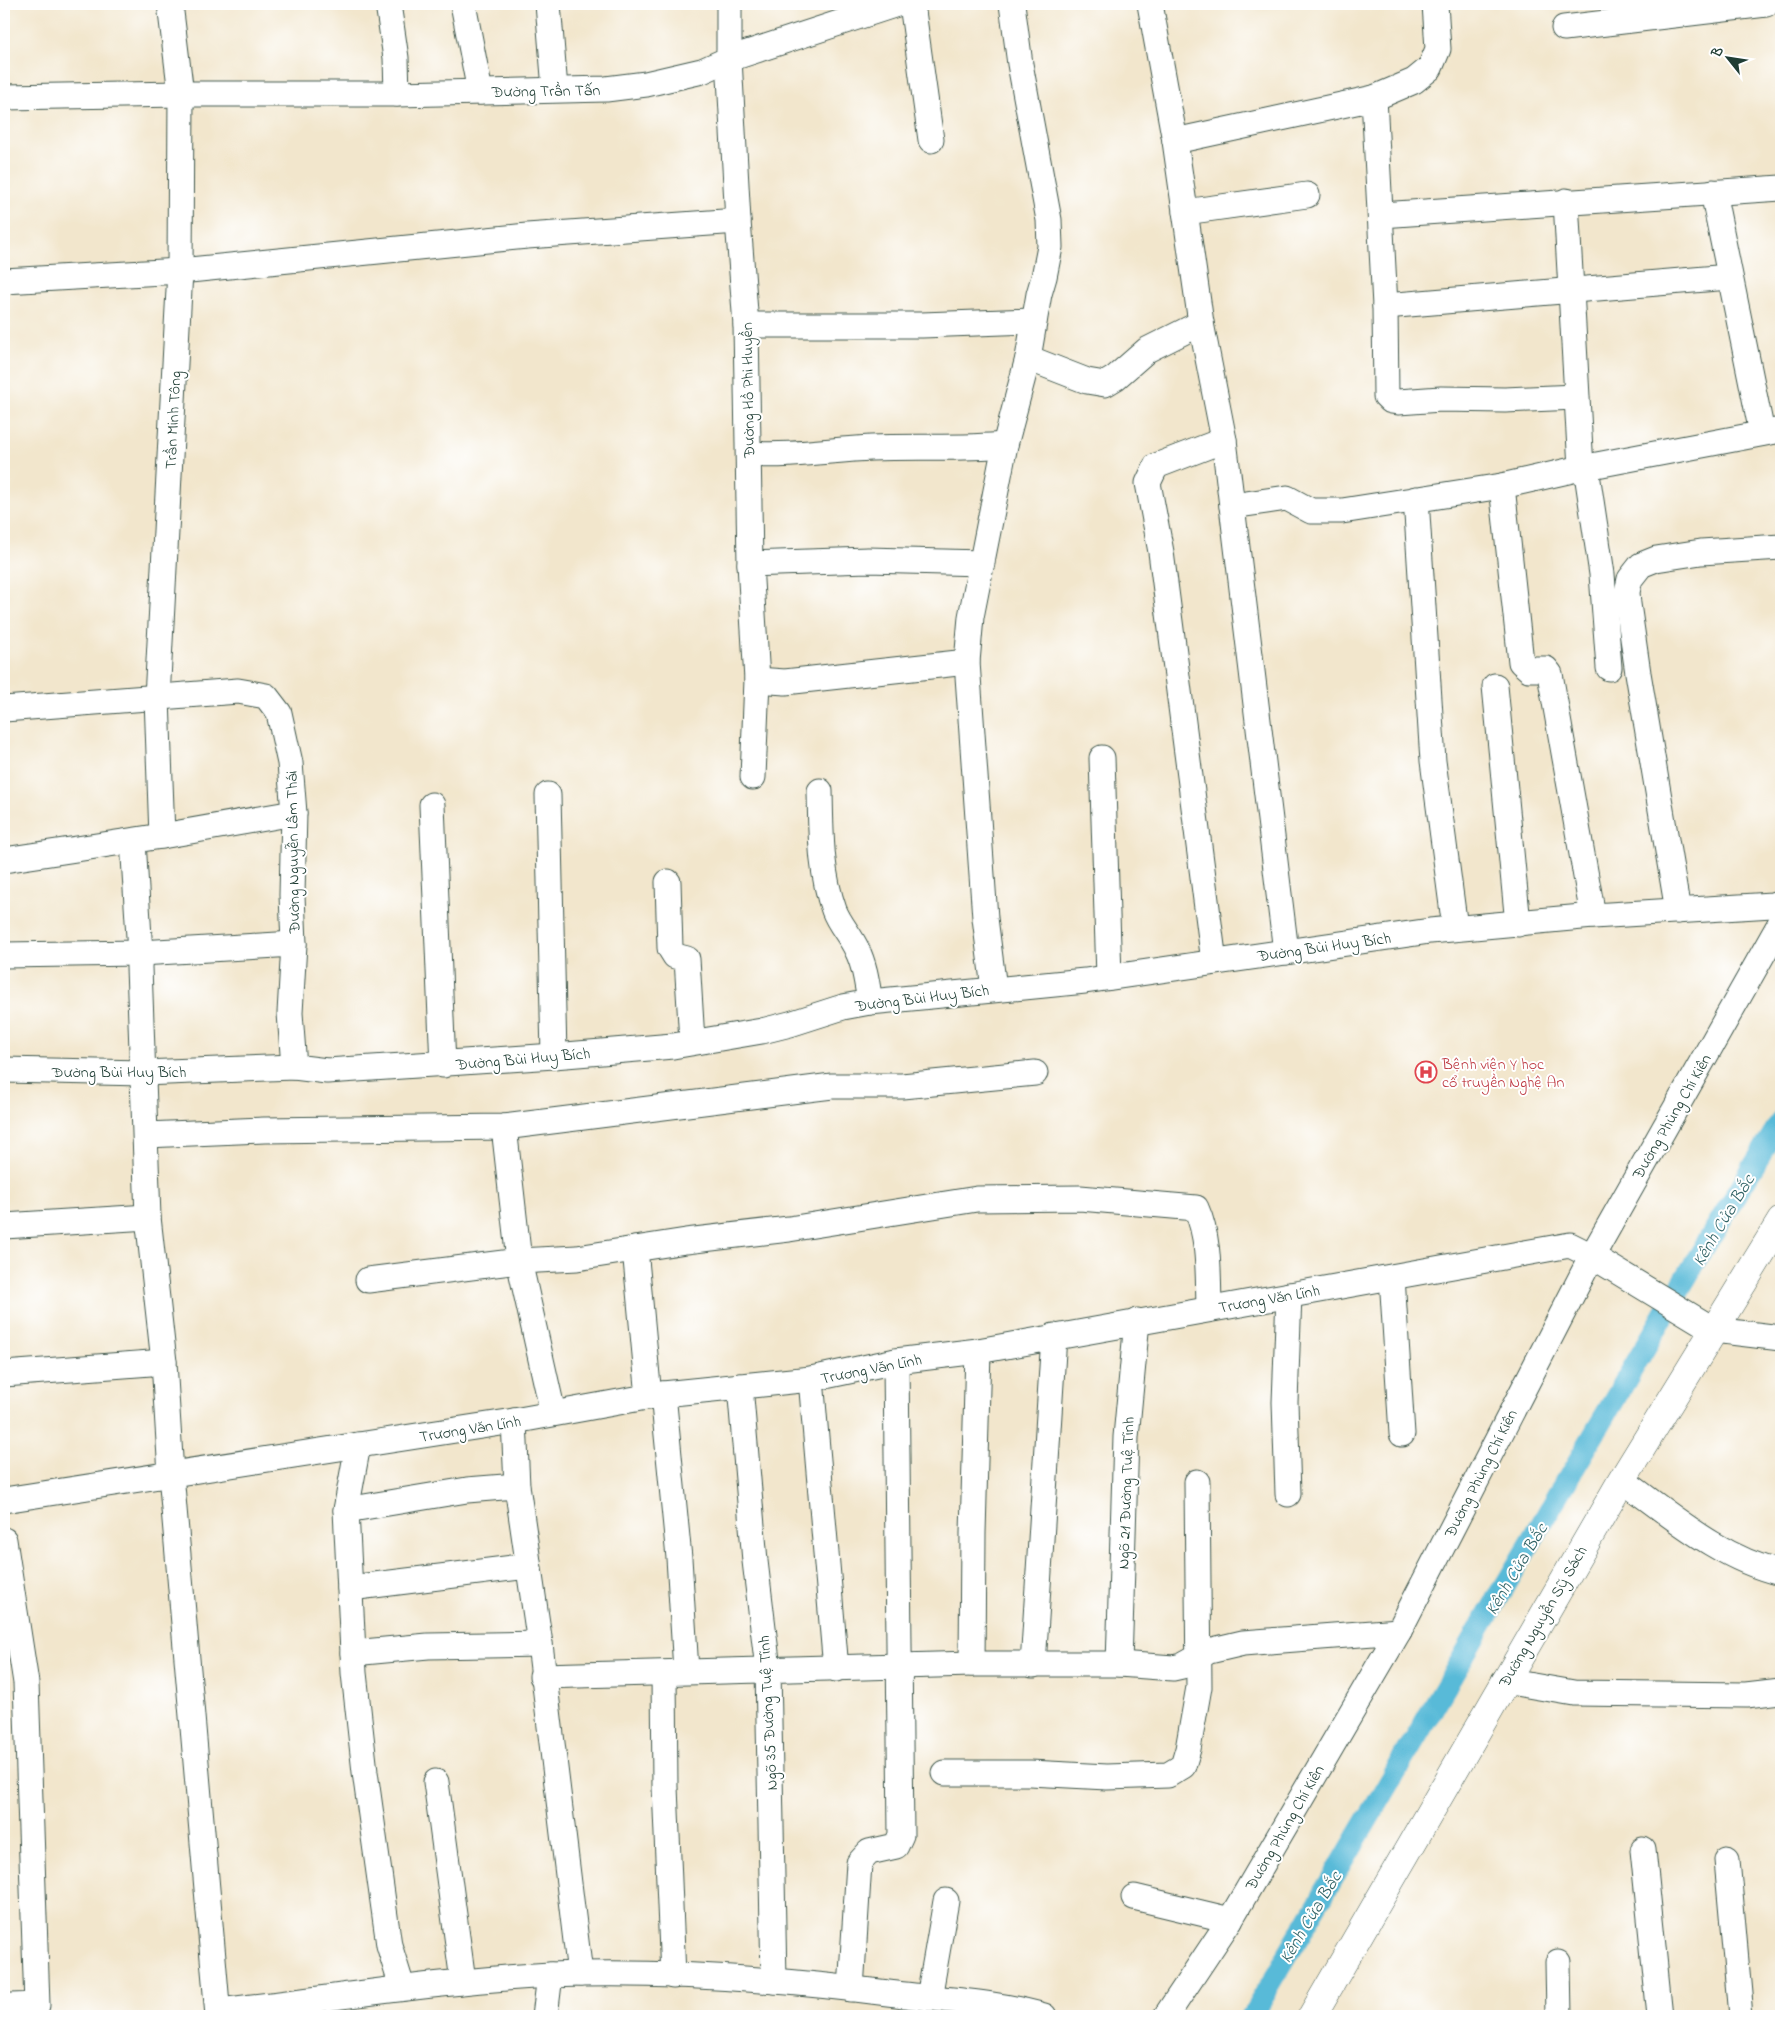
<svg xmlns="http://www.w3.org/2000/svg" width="1785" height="2020" viewBox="0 0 1785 2020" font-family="'Indie Flower',sans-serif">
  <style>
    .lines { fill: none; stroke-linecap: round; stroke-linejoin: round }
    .canal { stroke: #59bad8; stroke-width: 22 }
    .minor-casing { stroke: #3f564b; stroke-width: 27 }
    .major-casing { stroke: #3f564b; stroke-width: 29 }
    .minor { stroke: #fff; stroke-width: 25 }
    .major { stroke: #fff; stroke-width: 28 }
    .labels { text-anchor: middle; stroke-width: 4; stroke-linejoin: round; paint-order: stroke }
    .street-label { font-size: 16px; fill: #1f3d34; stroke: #fff }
    .health-label { font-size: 16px; fill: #be3a42; stroke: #fff; text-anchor: start }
    .water-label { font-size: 18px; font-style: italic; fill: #306265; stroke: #fff }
  </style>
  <rect width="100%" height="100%" fill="#fff"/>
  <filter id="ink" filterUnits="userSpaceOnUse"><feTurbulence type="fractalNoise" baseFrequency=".02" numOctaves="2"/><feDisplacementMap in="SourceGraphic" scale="10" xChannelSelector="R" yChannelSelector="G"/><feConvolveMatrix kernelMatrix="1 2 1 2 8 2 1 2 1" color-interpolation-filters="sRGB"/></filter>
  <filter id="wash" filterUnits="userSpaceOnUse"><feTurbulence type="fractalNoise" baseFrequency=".0096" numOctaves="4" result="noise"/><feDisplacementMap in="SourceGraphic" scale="20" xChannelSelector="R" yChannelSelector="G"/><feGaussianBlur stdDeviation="1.12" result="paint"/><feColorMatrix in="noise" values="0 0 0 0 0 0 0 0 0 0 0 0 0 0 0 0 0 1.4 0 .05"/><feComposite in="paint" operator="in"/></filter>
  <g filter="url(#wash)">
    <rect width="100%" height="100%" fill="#f2e6cc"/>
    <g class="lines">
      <path class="canal" d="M1252 2016 1703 1249 1781 1121"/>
    </g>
  </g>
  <g filter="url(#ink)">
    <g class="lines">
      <g class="minor-casing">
        <g id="minor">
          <path d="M388 4 396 58 397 94"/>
          <path d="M463 4 480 92"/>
          <path d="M548 4 555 89"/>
          <path d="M729 4V59L738 221 746 325 750 564 757 680 753 777"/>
          <path d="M912 4 931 140"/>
          <path d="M1150 4 1175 141 1201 323 1224 440 1286 952"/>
          <path d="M1564 28 1766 4"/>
          <path d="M4 97 181 94H397L606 89 646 84 702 71 729 59 897 4"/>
          <path d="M1374 98 1385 306 1386 396 1391 401 1398 402 1441 399 1505 400 1576 397"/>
          <path d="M1175 141 1374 98 1414 81 1430 68 1438 49 1435 4"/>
          <path d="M1713 192 1762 433"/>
          <path d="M1566 201 1581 468"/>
          <path d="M1185 212 1307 195"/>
          <path d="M1381 215 1781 188"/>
          <path d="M4 281 180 271 527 236 738 221"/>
          <path d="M1385 306 1729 277"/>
          <path d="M746 325H922L1034 321"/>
          <path d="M1028 358 1087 381 1105 384 1115 378 1147 350 1201 323"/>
          <path d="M749 454C789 457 830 450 871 448 915 446 960 449 1005 445"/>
          <path d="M1586 467 1602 574 1609 668"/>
          <path d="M1502 486 1521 662 1529 669H1546L1550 674 1593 916"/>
          <path d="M1416 499 1433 761 1455 928"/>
          <path d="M1232 506 1287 498 1311 511H1342L1502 486 1581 468 1781 430"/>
          <path d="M750 564 868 560 982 563"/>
          <path d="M757 680 785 682 967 662"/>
          <path d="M1495 686 1518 924"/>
          <path d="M4 709 238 691 266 696 279 713 290 763 294 813 292 895 294 944 290 1013 294 1067"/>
          <path d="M1102 758 1109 977"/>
          <path d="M820 791C821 832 820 871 834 910 839 924 851 936 857 950 865 966 867 984 870 1002"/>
          <path d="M548 795 554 1056"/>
          <path d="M432 805 443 1065"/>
          <path d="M162 836 157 698 180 271 181 94 170 4"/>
          <path d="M133 841 140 953 139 967 148 1217 164 1362 171 1474 218 2016"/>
          <path d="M4 860 162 836 294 813"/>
          <path d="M668 882 670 948 675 956 687 959 692 1041"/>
          <path d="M1678 911 1638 673 1628 604 1627 592 1630 579 1641 565 1656 559 1701 552 1781 547"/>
          <path d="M4 955 140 953 294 944"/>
          <path d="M1214 962 1161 552 1148 483 1156 466 1224 440"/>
          <path d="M994 989 985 918 967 662 971 617 1005 445 1028 358 1039 294 1044 277 1050 247 1049 220 1020 64 1012 4"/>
          <path d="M4 1070 143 1073 294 1067 327 1071 554 1056 673 1046 762 1031 790 1024 843 1007 870 1002 1085 981 1430 931 1593 916 1772 905 1781 902"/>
          <path d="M504 1127 519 1261 553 1413"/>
          <path d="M146 1135 264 1130 504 1127 832 1086H902L1035 1073"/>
          <path d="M4 1226 148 1217"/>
          <path d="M635 1249 649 1397"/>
          <path d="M1392 1277 1402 1434"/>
          <path d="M368 1280 519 1261 577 1258 686 1241 789 1229 977 1199 1080 1198 1196 1208C1210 1239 1208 1276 1209 1309"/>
          <path d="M4 1374 164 1362"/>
          <path d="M811 1379 836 1669"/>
          <path d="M740 1386 755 1561 768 1669 774 1981"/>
          <path d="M663 1394 679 1558 686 1671"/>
          <path d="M514 1421 517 1486 540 1644 580 1974"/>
          <path d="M358 1445 346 1510 354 1673 365 1772 389 1945 402 1987"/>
          <path d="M1622 1480C1672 1516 1721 1559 1781 1573"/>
          <path d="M1288 1494 1285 1402 1289 1295"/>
          <path d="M4 1500 514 1421 663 1394 811 1379 896 1361 978 1351 1570 1245 1592 1256 1714 1330 1781 1338"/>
          <path d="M346 1510 467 1490 517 1486"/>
          <path d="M4 1540 26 1683 37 2005 12 2006 4 2010"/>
          <path d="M350 1588 528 1566"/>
          <path d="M353 1653 428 1646 540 1644"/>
          <path d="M972 1664 973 1533 978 1351"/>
          <path d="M1119 1664 1126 1437 1137 1321"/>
          <path d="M1033 1665 1054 1336"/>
          <path d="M664 1674 665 1787 673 1976"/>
          <path d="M542 1676 972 1664H1119L1173 1668 1182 1666 1209 1651 1243 1643 1399 1631"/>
          <path d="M1504 1681 1574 1693 1746 1695 1781 1691"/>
          <path d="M945 1773H1030L1107 1777 1168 1775 1183 1766 1188 1749 1199 1687 1197 1482"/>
          <path d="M436 1782 463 1981"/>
          <path d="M1643 1850 1660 2016"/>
          <path d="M1727 1860 1741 2016"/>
          <path d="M1134 1897 1230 1920"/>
          <path d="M1558 1962 1559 2016"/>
          <path d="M851 1989 859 1863 869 1852 896 1846 901 1835 896 1361"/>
          <path d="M929 1998 946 1901"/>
          <path d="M218 2011C329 1999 438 1981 550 1975 662 1970 776 1979 888 1993 940 2000 993 2001 1044 2016"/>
          <path d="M545 2016 550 1975"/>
          <path d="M1166 2016 1230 1920 1399 1631 1592 1256 1781 922"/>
        </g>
      </g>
      <g class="major-casing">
        <path id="major" d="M1312 2016 1622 1480 1781 1221"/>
      </g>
      <use href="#minor" class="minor"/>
      <use href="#major" class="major"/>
    </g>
  </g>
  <defs>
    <g id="hospital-ring" transform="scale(1.125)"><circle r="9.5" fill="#fff" stroke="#e0444e" stroke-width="1.5"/><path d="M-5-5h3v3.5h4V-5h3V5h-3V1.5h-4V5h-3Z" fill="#e0444e"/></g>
  </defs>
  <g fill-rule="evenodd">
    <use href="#hospital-ring" x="1426" y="1072"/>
  </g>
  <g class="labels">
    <g class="street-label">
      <text transform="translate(546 90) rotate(-1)" y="6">Đường Trần Tấn</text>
      <text transform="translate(747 390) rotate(-91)" y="6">Đường Hồ Phi Huyền</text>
      <text transform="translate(172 420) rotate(-87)" y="6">Trần Minh Tông</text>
      <text transform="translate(292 852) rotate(-91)" y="6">Đường Nguyễn Lâm Thái</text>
      <text transform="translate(1324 946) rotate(-8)" y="6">Đường Bùi Huy Bích</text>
      <text transform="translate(922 997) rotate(-7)" y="6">Đường Bùi Huy Bích</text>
      <text transform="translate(523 1058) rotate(-5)" y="6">Đường Bùi Huy Bích</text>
      <text x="119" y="1077">Đường Bùi Huy Bích</text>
      <text transform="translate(1671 1116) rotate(-60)" y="6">Đường Phùng Chí Kiên</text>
      <text transform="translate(1269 1298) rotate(-10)" y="6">Trương Văn Lĩnh</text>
      <text transform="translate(871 1368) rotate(-11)" y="6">Trương Văn Lĩnh</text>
      <text transform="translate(470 1428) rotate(-9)" y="6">Trương Văn Lĩnh</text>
      <text transform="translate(1480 1473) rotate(-63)" y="6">Đường Phùng Chí Kiên</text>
      <text transform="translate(1125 1493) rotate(-88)" y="6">Ngõ 21 Đường Tuệ Tĩnh</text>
      <text transform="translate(1542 1616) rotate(-60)" y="6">Đường Nguyễn Sỹ Sách</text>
      <text transform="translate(767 1713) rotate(-93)" y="6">Ngõ 35 Đường Tuệ Tĩnh</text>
      <text transform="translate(1284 1827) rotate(-60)" y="6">Đường Phùng Chí Kiên</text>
    </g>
    <g class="health-label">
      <text x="1442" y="1069">Bệnh viện Y học<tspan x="1442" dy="18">cổ truyền Nghệ An</tspan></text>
    </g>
    <g class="water-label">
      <text transform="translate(1723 1220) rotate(-59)" y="6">Kênh Cửa Bắc</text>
      <text transform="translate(1516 1569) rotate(-59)" y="6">Kênh Cửa Bắc</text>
      <text transform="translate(1310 1917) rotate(-59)" y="6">Kênh Cửa Bắc</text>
    </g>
  </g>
  <rect width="1785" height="2020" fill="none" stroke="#fff" stroke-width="20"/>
  <g transform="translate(1728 58) rotate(300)" stroke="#ffffff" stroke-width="4" paint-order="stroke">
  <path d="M0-4L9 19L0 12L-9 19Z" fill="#1f3d34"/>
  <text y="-8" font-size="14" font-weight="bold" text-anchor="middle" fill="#1f3d34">B</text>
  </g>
</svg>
